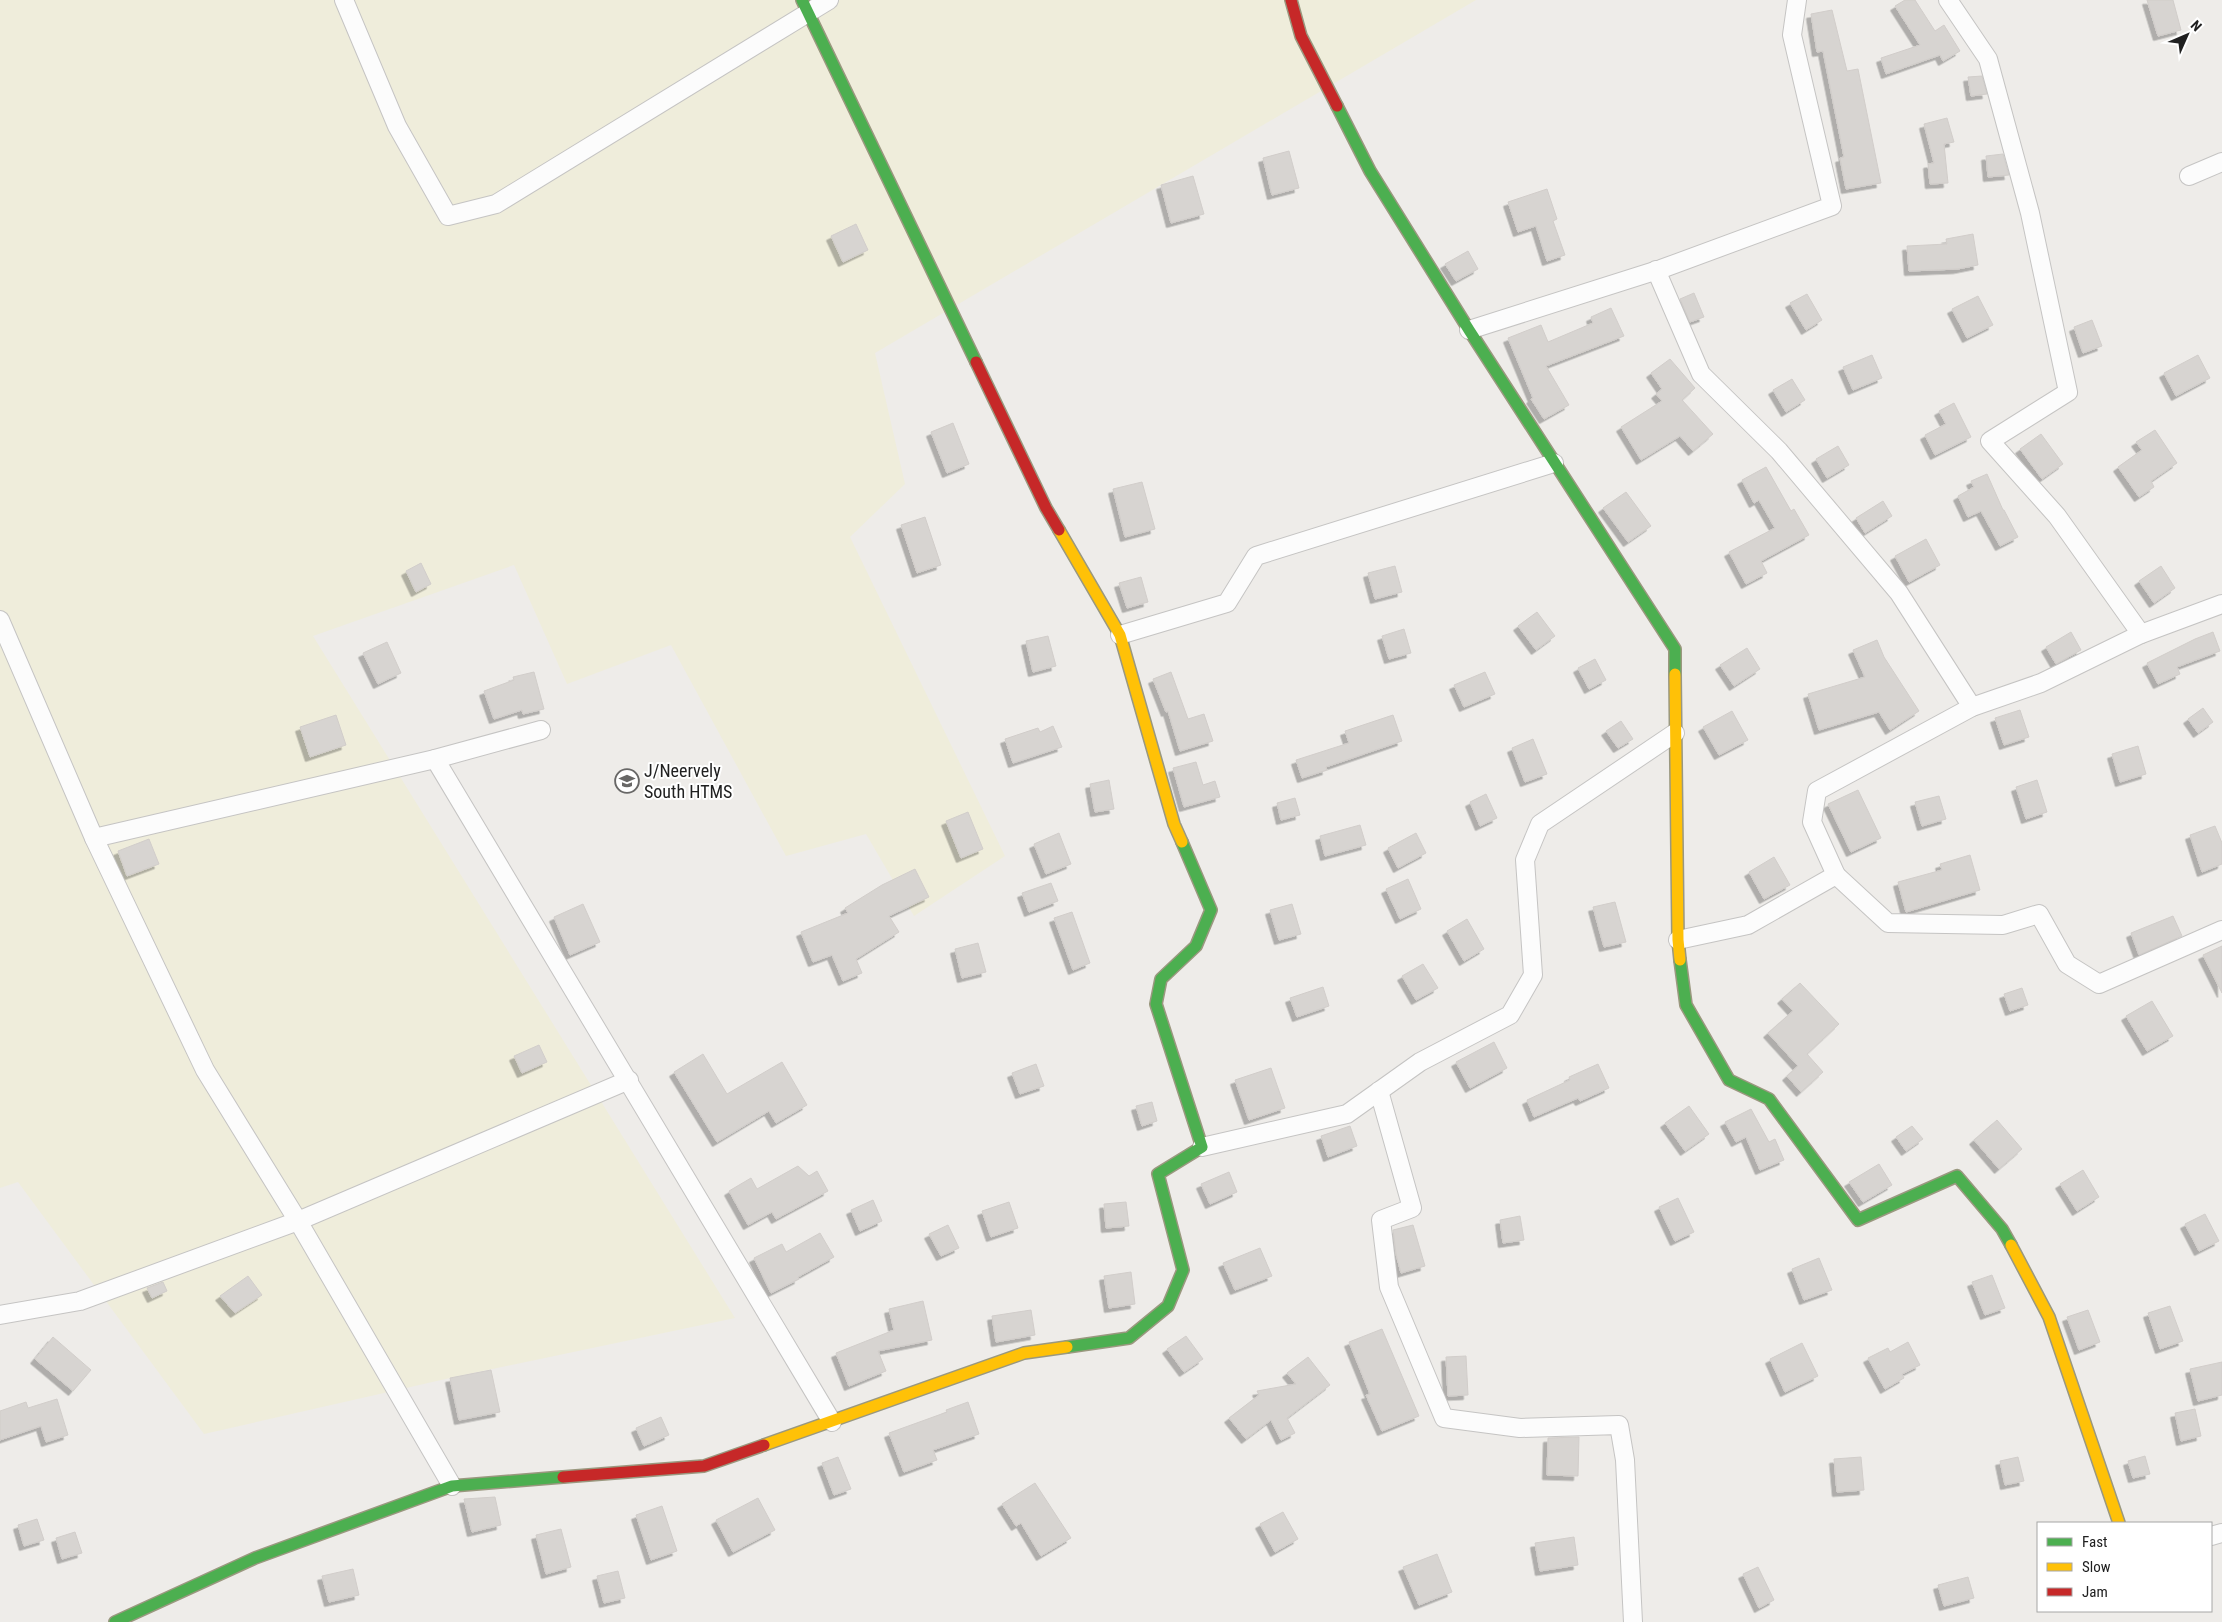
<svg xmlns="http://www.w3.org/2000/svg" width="2222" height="1622" viewBox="0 0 2222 1622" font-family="'Roboto Condensed',sans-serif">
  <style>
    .farmland { fill: #efeddb }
    .building { fill: #d7d4d1; stroke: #d1cdca; filter: url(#shadow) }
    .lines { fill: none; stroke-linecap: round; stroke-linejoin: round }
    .street-casing { stroke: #c5c4c3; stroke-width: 20 }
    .fast-casing { stroke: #9a987f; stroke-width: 14 }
    .slow-casing { stroke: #9a987f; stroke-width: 14 }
    .jam-casing { stroke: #9a987f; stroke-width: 14 }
    .street { stroke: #fcfcfc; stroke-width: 18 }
    .fast { stroke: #4caf50; stroke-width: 11 }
    .slow { stroke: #ffc107; stroke-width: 11 }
    .jam { stroke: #c62828; stroke-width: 11 }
    .labels { text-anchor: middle; stroke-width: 4; stroke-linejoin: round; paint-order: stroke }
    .poi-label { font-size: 18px; fill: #202020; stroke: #fff; text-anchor: start }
  </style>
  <defs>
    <filter id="shadow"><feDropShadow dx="-4.5" dy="4.5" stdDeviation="0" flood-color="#0004"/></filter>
  </defs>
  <rect width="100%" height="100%" fill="#eeece9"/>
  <path class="farmland" d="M0 0H1476L875 353 905 484 850 537 1005 856 914 916 866 834 786 856 671 645 567 684 514 565 313 636 735 1318 450 1378 204 1434 18 1182 0 1188Z"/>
  <g class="building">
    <path d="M1905 0H1915L1935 31 1944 25 1960 51 1943 61 1940 55 1886 74 1881 58 1920 45 1895 6Z"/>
    <path d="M2147 0H2173L2181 30 2158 36Z"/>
    <path d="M1832 10 1847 71 1858 69 1881 183 1846 189 1840 158 1844 157 1823 51 1817 52 1811 14Z"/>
    <path d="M1982 76 1987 94 1971 96 1968 77Z"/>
    <path d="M1947 118 1954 142 1944 144 1948 183 1930 184 1928 164 1934 163 1924 124Z"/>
    <path d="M1289 151 1299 188 1272 195 1263 158Z"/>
    <path d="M2003 154 2009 175 1988 177 1986 156Z"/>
    <path d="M1193 176 1204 214 1171 223 1161 185Z"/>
    <path d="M1547 189 1557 219 1553 221 1565 255 1547 261 1536 226 1518 232 1508 202Z"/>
    <path d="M856 224 868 250 843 262 831 236Z"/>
    <path d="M1973 234 1978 265 1958 269 1909 271 1907 246 1947 244 1946 239Z"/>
    <path d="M1468 251 1478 269 1456 281 1445 264Z"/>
    <path d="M1694 293 1704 317 1690 322 1680 299Z"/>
    <path d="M1807 294 1822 320 1806 330 1790 303Z"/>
    <path d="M1978 296 1993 325 1967 338 1952 309Z"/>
    <path d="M1611 308 1624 336 1546 366 1569 405 1544 419 1531 399 1533 398 1508 338 1541 325 1548 342 1593 323 1591 317Z"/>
    <path d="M2092 320 2102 346 2083 353 2074 327Z"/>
    <path d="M1872 355 1882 378 1853 390 1843 367Z"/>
    <path d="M2198 355 2210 378 2176 396 2164 373Z"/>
    <path d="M1670 359 1695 388 1682 400 1713 434 1693 451 1680 436 1641 460 1621 427 1662 401 1656 394 1662 389 1651 373Z"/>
    <path d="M1792 379 1805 400 1786 412 1773 390Z"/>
    <path d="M1954 403 1971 437 1935 455 1925 435 1946 424 1939 411Z"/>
    <path d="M953 423 969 464 947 473 931 432Z"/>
    <path d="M2155 430 2177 463 2151 481 2154 487 2139 497 2118 467 2142 450 2136 442Z"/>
    <path d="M2041 434 2063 464 2042 479 2020 449Z"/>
    <path d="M1838 446 1849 465 1827 478 1816 459Z"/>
    <path d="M1766 467 1791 511 1794 509 1809 535 1761 561 1767 573 1746 584 1729 552 1775 528 1759 500 1754 503 1742 480Z"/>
    <path d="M1987 474 2003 510H2004L2018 537 2000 546 1981 511 1968 517 1958 496 1974 487 1971 481Z"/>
    <path d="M1142 482 1155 529 1125 537 1113 489Z"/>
    <path d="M1626 492 1651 526 1628 542 1603 508Z"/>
    <path d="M1883 501 1892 516 1865 533 1856 518Z"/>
    <path d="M925 517 941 565 917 573 901 525Z"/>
    <path d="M1926 539 1940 565 1909 582 1895 556Z"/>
    <path d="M421 563 431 584 416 592 406 571Z"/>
    <path d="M1395 566 1402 592 1375 599 1368 573Z"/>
    <path d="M2161 566 2175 588 2154 603 2139 581Z"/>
    <path d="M1141 577 1148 602 1127 608 1119 583Z"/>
    <path d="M1537 612 1555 636 1536 650 1518 626Z"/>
    <path d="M1404 629 1411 653 1389 659 1382 636Z"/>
    <path d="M2071 632 2081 650 2056 664 2046 647Z"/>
    <path d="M2213 632 2220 651 2177 667 2180 674 2158 684 2147 663 2195 639Z"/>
    <path d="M1048 636 1056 666 1033 672 1026 641Z"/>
    <path d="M1877 640 1884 657 1919 711 1890 730 1879 712 1819 730 1808 694 1865 677 1853 650Z"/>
    <path d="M387 642 401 673 378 684 363 653Z"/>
    <path d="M1747 648 1760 669 1734 686 1720 665Z"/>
    <path d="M1595 659 1606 680 1589 689 1578 668Z"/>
    <path d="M534 672 544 709 523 714 522 710 494 719 484 691 514 680 513 677Z"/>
    <path d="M1171 672 1188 719 1204 714 1213 741 1180 751 1168 711 1166 712 1153 679Z"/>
    <path d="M1485 672 1495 694 1464 707 1454 685Z"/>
    <path d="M2203 708 2213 722 2198 733 2188 719Z"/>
    <path d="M2020 710 2029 737 2004 745 1995 718Z"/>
    <path d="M1732 711 1748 740 1719 755 1703 727Z"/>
    <path d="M336 715 346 745 310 757 300 727Z"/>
    <path d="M1393 715 1402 741 1326 767 1327 770 1302 778 1296 760 1349 743 1345 731Z"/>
    <path d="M1621 721 1633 739 1618 748 1606 731Z"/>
    <path d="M1053 726 1062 747 1013 763 1005 739 1038 728 1040 732Z"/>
    <path d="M1533 739 1547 774 1525 782 1512 748Z"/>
    <path d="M2138 746 2146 774 2120 782 2112 754Z"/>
    <path d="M1196 762 1203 785 1215 781 1220 797 1184 807 1173 768Z"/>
    <path d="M1109 780 1114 809 1095 812 1090 784Z"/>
    <path d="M2037 780 2047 812 2026 819 2016 787Z"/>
    <path d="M1858 790 1881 838 1851 852 1828 804Z"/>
    <path d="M1486 794 1497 818 1480 826 1470 802Z"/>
    <path d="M1939 796 1946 819 1922 826 1915 802Z"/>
    <path d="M1295 798 1300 815 1281 820 1277 803Z"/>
    <path d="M968 812 983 849 961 858 946 821Z"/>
    <path d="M1360 825 1366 845 1325 856 1320 836Z"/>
    <path d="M2215 826 2222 843V864L2202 872 2190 835Z"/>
    <path d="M1059 833 1071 864 1046 874 1034 844Z"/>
    <path d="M1416 833 1426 853 1398 868 1388 848Z"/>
    <path d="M149 839 159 864 127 876 118 851Z"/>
    <path d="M1970 855 1980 890 1906 912 1898 882 1942 870 1940 864Z"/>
    <path d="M1774 857 1790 885 1764 899 1749 872Z"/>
    <path d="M915 869 929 897 889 916 899 932 856 959 862 973 843 981 832 955 813 962 801 932 848 913 845 908 882 885Z"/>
    <path d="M1408 879 1421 909 1400 919 1386 889Z"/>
    <path d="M1051 883 1058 901 1029 912 1022 893Z"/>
    <path d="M1615 902 1626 942 1604 947 1593 907Z"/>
    <path d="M583 904 600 942 570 955 554 917Z"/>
    <path d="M1292 904 1301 934 1279 940 1270 910Z"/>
    <path d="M1072 912 1090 963 1073 970 1054 918Z"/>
    <path d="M2173 916 2182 936 2139 955 2131 933Z"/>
    <path d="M1467 919 1484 949 1464 961 1447 931Z"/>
    <path d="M978 943 986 972 962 978 955 949Z"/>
    <path d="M2222 946V993L2203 955Z"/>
    <path d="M1423 964 1438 988 1416 1000 1402 976Z"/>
    <path d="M1800 983 1839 1024 1807 1054 1823 1072 1801 1092 1787 1076 1798 1066 1768 1033 1793 1011 1782 999Z"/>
    <path d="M1323 987 1329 1006 1297 1017 1290 998Z"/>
    <path d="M2022 988 2028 1005 2010 1011 2004 994Z"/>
    <path d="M2152 1001 2173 1036 2147 1051 2126 1016Z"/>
    <path d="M1494 1042 1507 1068 1470 1088 1456 1062Z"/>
    <path d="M539 1045 547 1062 522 1073 514 1056Z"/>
    <path d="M703 1054 727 1094 782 1062 807 1105 776 1123 769 1111 717 1142 674 1072Z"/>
    <path d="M1036 1064 1044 1086 1020 1094 1012 1073Z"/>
    <path d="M1598 1064 1609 1088 1580 1101 1578 1098 1534 1117 1527 1100 1570 1080 1569 1077Z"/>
    <path d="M1271 1068 1285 1108 1249 1120 1235 1080Z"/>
    <path d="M1152 1102 1157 1121 1142 1126 1136 1106Z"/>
    <path d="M1689 1106 1709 1134 1685 1151 1665 1123Z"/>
    <path d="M1751 1109 1769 1142 1775 1139 1784 1160 1760 1170 1746 1137 1736 1142 1725 1122Z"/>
    <path d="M1997 1120 2022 1149 1999 1169 1974 1140Z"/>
    <path d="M1350 1126 1357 1146 1328 1157 1321 1136Z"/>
    <path d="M1912 1126 1923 1139 1906 1151 1896 1137Z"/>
    <path d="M1879 1164 1892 1185 1863 1202 1849 1182Z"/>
    <path d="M798 1166 809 1176 817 1171 828 1191 776 1219 772 1212 748 1225 729 1191 751 1178 757 1189Z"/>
    <path d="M2083 1170 2099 1197 2077 1211 2060 1184Z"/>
    <path d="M1229 1172 1237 1192 1210 1204 1201 1184Z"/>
    <path d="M1678 1198 1694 1232 1675 1241 1659 1207Z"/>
    <path d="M873 1200 882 1221 860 1231 851 1210Z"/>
    <path d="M1009 1202 1018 1228 991 1237 982 1211Z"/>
    <path d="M1126 1202 1129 1226 1106 1228 1104 1204Z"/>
    <path d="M2205 1214 2219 1241 2199 1251 2185 1224Z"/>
    <path d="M1520 1216 1524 1240 1503 1243 1500 1220Z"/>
    <path d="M948 1225 959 1248 941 1256 929 1234Z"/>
    <path d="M1413 1225 1425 1266 1401 1273 1396 1254 1393 1230Z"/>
    <path d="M820 1233 834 1257 798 1277 799 1279 771 1293 754 1258 782 1244 786 1252Z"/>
    <path d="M1260 1248 1272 1276 1235 1290 1223 1263Z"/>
    <path d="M1819 1258 1832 1290 1804 1300 1792 1269Z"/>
    <path d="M1131 1272 1135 1304 1109 1308 1104 1276Z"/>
    <path d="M1992 1275 2005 1308 1985 1315 1972 1282Z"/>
    <path d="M248 1276 262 1295 235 1313 220 1296Z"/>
    <path d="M163 1282 167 1291 152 1298 147 1288Z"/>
    <path d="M923 1301 932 1340 878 1351 886 1371 849 1386 836 1353 894 1330 889 1309Z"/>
    <path d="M2170 1306 2183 1341 2160 1349 2148 1313Z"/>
    <path d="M1031 1310 1035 1335 996 1342 992 1316Z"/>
    <path d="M2088 1310 2100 1342 2079 1350 2067 1317Z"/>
    <path d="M1382 1329 1419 1416 1382 1431 1366 1395 1370 1394 1349 1342Z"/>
    <path d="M1186 1336 1203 1359 1184 1372 1167 1349Z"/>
    <path d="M53 1337 91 1370 73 1391 35 1359Z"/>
    <path d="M1908 1342 1920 1365 1902 1374 1904 1378 1885 1389 1868 1358 1888 1348 1890 1352Z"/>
    <path d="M1802 1343 1818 1376 1785 1392 1770 1359Z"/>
    <path d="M1466 1356 1468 1395 1448 1396 1446 1357Z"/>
    <path d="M1308 1357 1330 1385 1287 1418 1295 1433 1281 1440 1271 1420 1246 1439 1229 1418 1259 1395 1257 1391 1296 1384 1287 1373Z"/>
    <path d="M2222 1362V1395L2198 1401 2190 1369Z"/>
    <path d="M491 1370 500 1412 459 1420 450 1378Z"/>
    <path d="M57 1399 68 1435 46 1442 41 1426 0 1440V1411L26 1402 28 1408Z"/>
    <path d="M968 1402 979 1434 933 1450 937 1460 904 1472 889 1433 947 1412 946 1410Z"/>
    <path d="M2195 1409 2201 1436 2181 1441 2175 1413Z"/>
    <path d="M661 1417 669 1435 644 1446 636 1428Z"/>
    <path d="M1579 1437 1578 1476 1547 1475 1548 1438Z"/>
    <path d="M2145 1456 2150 1474 2133 1478 2128 1461Z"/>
    <path d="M838 1457 851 1489 834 1495 822 1463Z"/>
    <path d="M1861 1457 1864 1490 1837 1492 1834 1459Z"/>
    <path d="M2018 1457 2024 1481 2005 1485 2000 1461Z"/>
    <path d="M1035 1483 1071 1538 1041 1556 1021 1523 1016 1526 1002 1504Z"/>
    <path d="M495 1497 501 1525 472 1532 464 1499Z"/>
    <path d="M758 1498 775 1530 733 1552 716 1520Z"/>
    <path d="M662 1506 677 1551 651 1560 636 1515Z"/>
    <path d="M1283 1512 1298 1539 1275 1552 1260 1524Z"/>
    <path d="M37 1519 44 1540 24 1546 18 1525Z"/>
    <path d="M561 1529 571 1567 546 1574 536 1535Z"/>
    <path d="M75 1532 82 1553 62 1559 56 1538Z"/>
    <path d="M1574 1537 1578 1565 1540 1571 1535 1543Z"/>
    <path d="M1437 1554 1452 1592 1419 1605 1403 1567Z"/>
    <path d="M1758 1567 1774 1600 1759 1608 1743 1574Z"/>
    <path d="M353 1569 359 1595 329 1602 322 1576Z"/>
    <path d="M618 1571 625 1598 604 1603 597 1576Z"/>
    <path d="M1968 1577 1974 1598 1944 1606 1938 1585Z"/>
  </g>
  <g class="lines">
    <g class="street-casing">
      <g id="street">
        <path d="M344 0 397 126 448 216 496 204 829 0"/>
        <path d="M1948 0 1988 59 2030 213 2068 392 1990 441 2057 516 2141 634"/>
        <path d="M2189 176 2222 162"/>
        <path d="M1656 270 1701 374 1779 451 1899 593 1972 707"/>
        <path d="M1469 330 1661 269 1832 206 1792 35 1797 0"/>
        <path d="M0 620 94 838 205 1070 298 1221 452 1486"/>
        <path d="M1120 635 1227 603 1256 556 1554 463"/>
        <path d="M541 730 435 759 832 1422"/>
        <path d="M94 838 435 759"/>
        <path d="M1836 875 1812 822 1817 791 1972 707 2041 683 2141 634 2222 604"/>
        <path d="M1678 940 1748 925 1836 875 1888 923 2003 925 2039 914 2067 964 2099 984 2222 930"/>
        <path d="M1379 1091 1412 1208 1381 1220 1389 1287 1444 1418 1520 1428 1619 1425 1625 1460 1633 1622"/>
        <path d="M1202 1147 1347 1114 1420 1062 1510 1015 1533 975 1525 860 1540 824 1675 733"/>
        <path d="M0 1315 80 1301 298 1221 629 1080"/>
        <path d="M2211 1536 2222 1533"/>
      </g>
    </g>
    <g class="fast-casing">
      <g id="fast">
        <path d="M802 0 976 362"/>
        <path d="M1337 106 1370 171 1469 330 1675 649V674"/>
        <path d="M1680 960 1686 1005 1729 1080 1769 1099 1858 1220 1957 1176 2002 1229 2011 1245"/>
        <path d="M1067 1347 1129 1338 1168 1306 1183 1270 1158 1174 1202 1147 1156 1004 1161 979 1196 946 1211 910 1182 842"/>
        <path d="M115 1622 255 1558 452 1486 563 1477"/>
      </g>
    </g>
    <g class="slow-casing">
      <g id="slow">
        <path d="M1059 530 1120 635 1174 824 1182 842"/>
        <path d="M1675 674 1678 940 1680 960"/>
        <path d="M2011 1245 2049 1317 2119 1523"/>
        <path d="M764 1445 1024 1353 1067 1347"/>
      </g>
    </g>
    <g class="jam-casing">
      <g id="jam">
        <path d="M1291 0 1301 36 1337 106"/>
        <path d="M976 362 1046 508 1059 530"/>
        <path d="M563 1477 704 1466 764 1445"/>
      </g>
    </g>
    <use href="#street" class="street"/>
    <use href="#fast" class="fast"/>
    <use href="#slow" class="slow"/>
    <use href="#jam" class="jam"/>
  </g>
  <defs>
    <g id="school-ring" transform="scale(1.25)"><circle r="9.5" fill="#fff" stroke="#686766" stroke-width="1.5"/><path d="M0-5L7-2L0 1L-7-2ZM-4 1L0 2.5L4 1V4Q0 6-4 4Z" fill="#686766"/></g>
  </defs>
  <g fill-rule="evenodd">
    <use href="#school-ring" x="627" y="781"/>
  </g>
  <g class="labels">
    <g class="poi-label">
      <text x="644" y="777">J/Neervely<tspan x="644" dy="21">South HTMS</tspan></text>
    </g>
  </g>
  <rect x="2037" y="1522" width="175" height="90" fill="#ffffff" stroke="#a6a6a6"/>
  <rect x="2047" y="1538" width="25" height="8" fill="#4caf50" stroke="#a6a6a6"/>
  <text x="2082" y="1547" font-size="15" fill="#202020">Fast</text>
  <rect x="2047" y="1563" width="25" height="8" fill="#ffc107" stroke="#a6a6a6"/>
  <text x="2082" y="1572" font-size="15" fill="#202020">Slow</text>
  <rect x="2047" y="1588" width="25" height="8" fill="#c62828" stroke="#a6a6a6"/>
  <text x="2082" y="1597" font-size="15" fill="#202020">Jam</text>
  <g transform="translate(2187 35) rotate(45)" stroke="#ffffff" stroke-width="4" paint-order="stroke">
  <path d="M0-4L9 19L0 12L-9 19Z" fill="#202020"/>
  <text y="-8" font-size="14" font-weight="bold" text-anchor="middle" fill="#202020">N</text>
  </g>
</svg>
